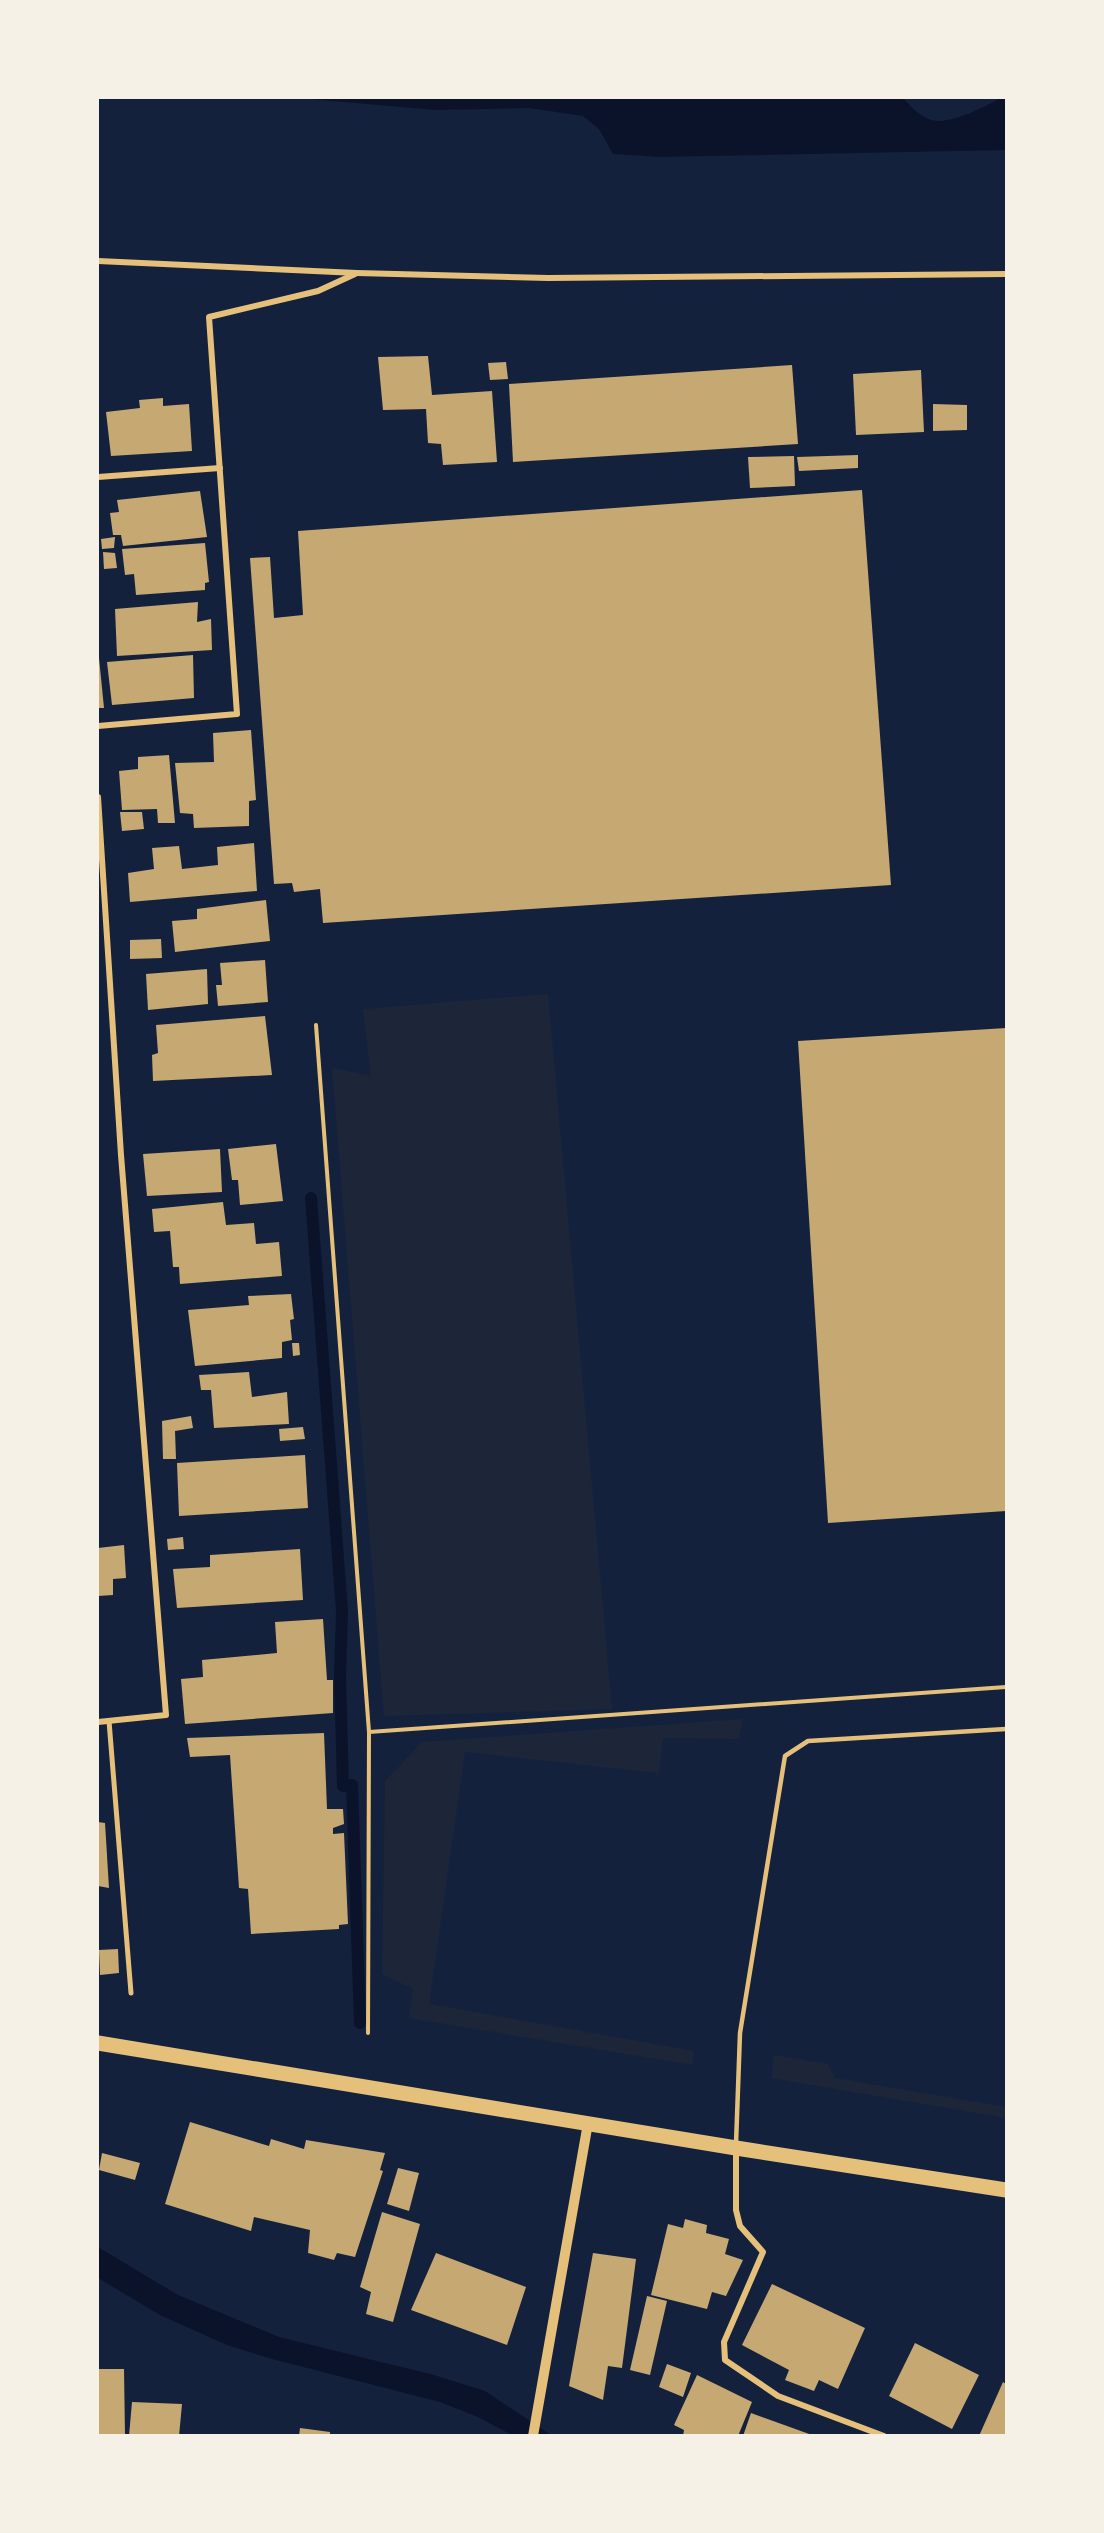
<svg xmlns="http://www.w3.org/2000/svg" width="1104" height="2533" viewBox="0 0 1104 2533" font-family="Rubik,sans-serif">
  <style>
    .green { fill: #1d2539 }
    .water { fill: #0b132b }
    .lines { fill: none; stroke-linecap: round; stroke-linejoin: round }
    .stream { stroke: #0b132b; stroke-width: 12 }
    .building { fill: #c6a872 }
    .path { stroke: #e5c07b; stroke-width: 4 }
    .service { stroke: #e5c07b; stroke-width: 4.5 }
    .pedestrian { stroke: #e5c07b; stroke-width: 5 }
    .minor { stroke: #e5c07b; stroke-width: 6 }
    .tertiary { stroke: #e5c07b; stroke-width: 10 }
    .primary { stroke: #e5c07b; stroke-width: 15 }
  </style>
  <rect width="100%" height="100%" fill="#14213d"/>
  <g class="green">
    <path d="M548 994 612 1709 384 1716 332 1068 371 1076 363 1009Z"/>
    <path d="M743 1719 739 1739 663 1738 659 1773 465 1752 429 2004 694 2051 692 2065 409 2018 413 1989 382 1974 385 1781 422 1742Z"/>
    <path d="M774 2055 828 2064 835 2078 1006 2107V2118L771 2078Z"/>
  </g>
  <g class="water">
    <path d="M298 98H903C912 108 923 120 938 121 953 122 988 106 1000 98H1006V150L660 157 613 154 599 129 583 116 529 108 436 110Z"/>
    <path d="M98 2247 178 2295 279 2337 434 2375 485 2391 551 2435H512L478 2417 440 2402 272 2359 227 2345 160 2315 98 2278Z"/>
  </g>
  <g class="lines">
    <path class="stream" d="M311 1198 342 1611 340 1676 343 1786 352 1785 360 2023"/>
  </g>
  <g class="building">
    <path d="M428 356 432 395 492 391 497 462 443 465 441 444 428 443 426 409 383 410 378 357Z"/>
    <path d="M506 362 508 379 490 380 488 363Z"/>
    <path d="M792 365 798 444 513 462 509 384Z"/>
    <path d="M921 370 924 432 856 435 853 374Z"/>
    <path d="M163 398V406L189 404 192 451 111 456 106 412 140 408 139 400Z"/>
    <path d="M933 404 967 405V430L933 431Z"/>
    <path d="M858 455V468L799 471 797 457Z"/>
    <path d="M794 456 795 486 750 488 748 457Z"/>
    <path d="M862 490 891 885 323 923 320 889 294 892 292 883 274 884 250 558 270 557 274 618 303 615 298 531Z"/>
    <path d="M200 491 207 537 123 546 121 535H113L110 513 119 512 117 500Z"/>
    <path d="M115 537 114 548 102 549 101 539Z"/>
    <path d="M205 543 209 582 205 583V590L136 595 134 574 125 575 122 549Z"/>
    <path d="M103 552 115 553 117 568 104 569Z"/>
    <path d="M198 602 197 622 211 619 212 650 117 656 115 609Z"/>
    <path d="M193 655 194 698 112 705 107 662Z"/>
    <path d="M98 658H99L104 708H98Z"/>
    <path d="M251 730 256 800 249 801V826L194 828 193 814 180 813 175 763 214 762 213 733Z"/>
    <path d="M169 755 175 823H158L157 809 122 810 119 771 138 769V757Z"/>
    <path d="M120 812H142L144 829 122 831Z"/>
    <path d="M254 843 257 891 130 902 128 873 154 869 152 848 179 846 182 869 218 865 217 847Z"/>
    <path d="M266 900 270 941 175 952 172 921 197 919V909Z"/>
    <path d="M161 939 162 958 130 959V940Z"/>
    <path d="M265 960 268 1002 218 1006 216 985H222L220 963Z"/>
    <path d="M207 969 208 1004 148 1010 146 974Z"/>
    <path d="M265 1016 272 1075 153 1081 152 1055 158 1053 156 1025Z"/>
    <path d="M1006 1028V1511L828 1523 798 1041Z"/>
    <path d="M276 1144 283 1201 240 1205 238 1180H232L228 1149Z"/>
    <path d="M220 1149 222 1192 147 1196 143 1154Z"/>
    <path d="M223 1202 226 1225 254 1223 256 1244 279 1242 282 1276 180 1284 179 1267H173L170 1231 154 1232 152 1209Z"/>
    <path d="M291 1294 294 1319 290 1320 292 1340 282 1342V1358L195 1366 188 1310 249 1305 248 1296Z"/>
    <path d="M292 1343H299L300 1355 293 1356Z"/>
    <path d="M249 1372 252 1397 287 1392 289 1424 214 1428 211 1390H201L199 1375Z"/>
    <path d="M191 1416 193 1428 175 1431 176 1459H163L162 1421Z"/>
    <path d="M303 1427 305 1439 280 1441 279 1429Z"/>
    <path d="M305 1455 308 1508 179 1516 177 1463Z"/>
    <path d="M183 1537 184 1549 168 1550 167 1539Z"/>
    <path d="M124 1545 126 1578 113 1579V1595L98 1596V1548Z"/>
    <path d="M300 1549 303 1600 177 1608 173 1569 210 1567V1555Z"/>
    <path d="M323 1619 327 1680H333V1713L185 1724 181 1679 203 1677 202 1660 277 1653 275 1622Z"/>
    <path d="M324 1733 327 1809H343L344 1824 333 1828V1834L344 1833 348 1924 339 1925V1929L251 1934 248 1889 239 1888 230 1755 190 1757 187 1738Z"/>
    <path d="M98 1822 105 1823 109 1888 98 1886Z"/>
    <path d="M118 1949 119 1973 100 1975 99 1950Z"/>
    <path d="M190 2122 269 2146 271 2139 304 2149 306 2140 385 2153 380 2170 383 2171 355 2257 337 2253 334 2260 308 2253 310 2230 254 2217 251 2231 165 2204Z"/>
    <path d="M102 2153 140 2163 135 2180 99 2170Z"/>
    <path d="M398 2168 419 2173 409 2211 387 2204Z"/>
    <path d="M382 2212 420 2224 393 2322 366 2314 371 2292 360 2287Z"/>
    <path d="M685 2219 707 2225 706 2233 729 2239 725 2254 743 2260 726 2296 712 2292 707 2309 651 2295 668 2224 683 2228Z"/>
    <path d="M436 2253 526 2287 507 2345 411 2310Z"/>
    <path d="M593 2253 636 2259 622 2368 608 2366 603 2400 569 2386Z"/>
    <path d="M772 2284 865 2328 838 2389 819 2380 814 2391 785 2380 789 2370 742 2345Z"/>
    <path d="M647 2296 667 2301 650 2375 630 2370Z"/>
    <path d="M915 2343 979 2375 952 2429 889 2396Z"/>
    <path d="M667 2364 691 2373 683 2397 659 2387Z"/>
    <path d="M98 2369H124L125 2436H98Z"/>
    <path d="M697 2375 752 2402 738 2436H683L684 2430 674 2425Z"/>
    <path d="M1003 2382 1006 2384V2436H979Z"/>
    <path d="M132 2402 182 2404 179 2436H129Z"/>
    <path d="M751 2413 812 2435V2436H743Z"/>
    <path d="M300 2428 330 2432V2436H299Z"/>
  </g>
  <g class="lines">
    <g class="path">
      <path d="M316 1025 369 1732"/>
      <path d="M368 2033 369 1732 1006 1687"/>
    </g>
    <path class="service" d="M736 2144 740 2033 785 1756 808 1741 1006 1729"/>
    <path class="pedestrian" d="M109 1721 131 1993"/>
    <g class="minor">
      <path d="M98 261 357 273 548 278 1006 274"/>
      <path d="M98 477 220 468"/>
      <path d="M98 726 237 714 209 317 318 291 355 274"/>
      <path d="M98 797 121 1155 166 1715 98 1722"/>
      <path d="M736 2150V2210L740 2226 763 2252 724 2342 725 2360 778 2396 884 2436"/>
    </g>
    <path class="tertiary" d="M533 2436 588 2123"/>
    <path class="primary" d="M98 2043 736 2148 1006 2190"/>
  </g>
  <rect width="1104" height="2533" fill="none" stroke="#f6f1e7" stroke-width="198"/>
</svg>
